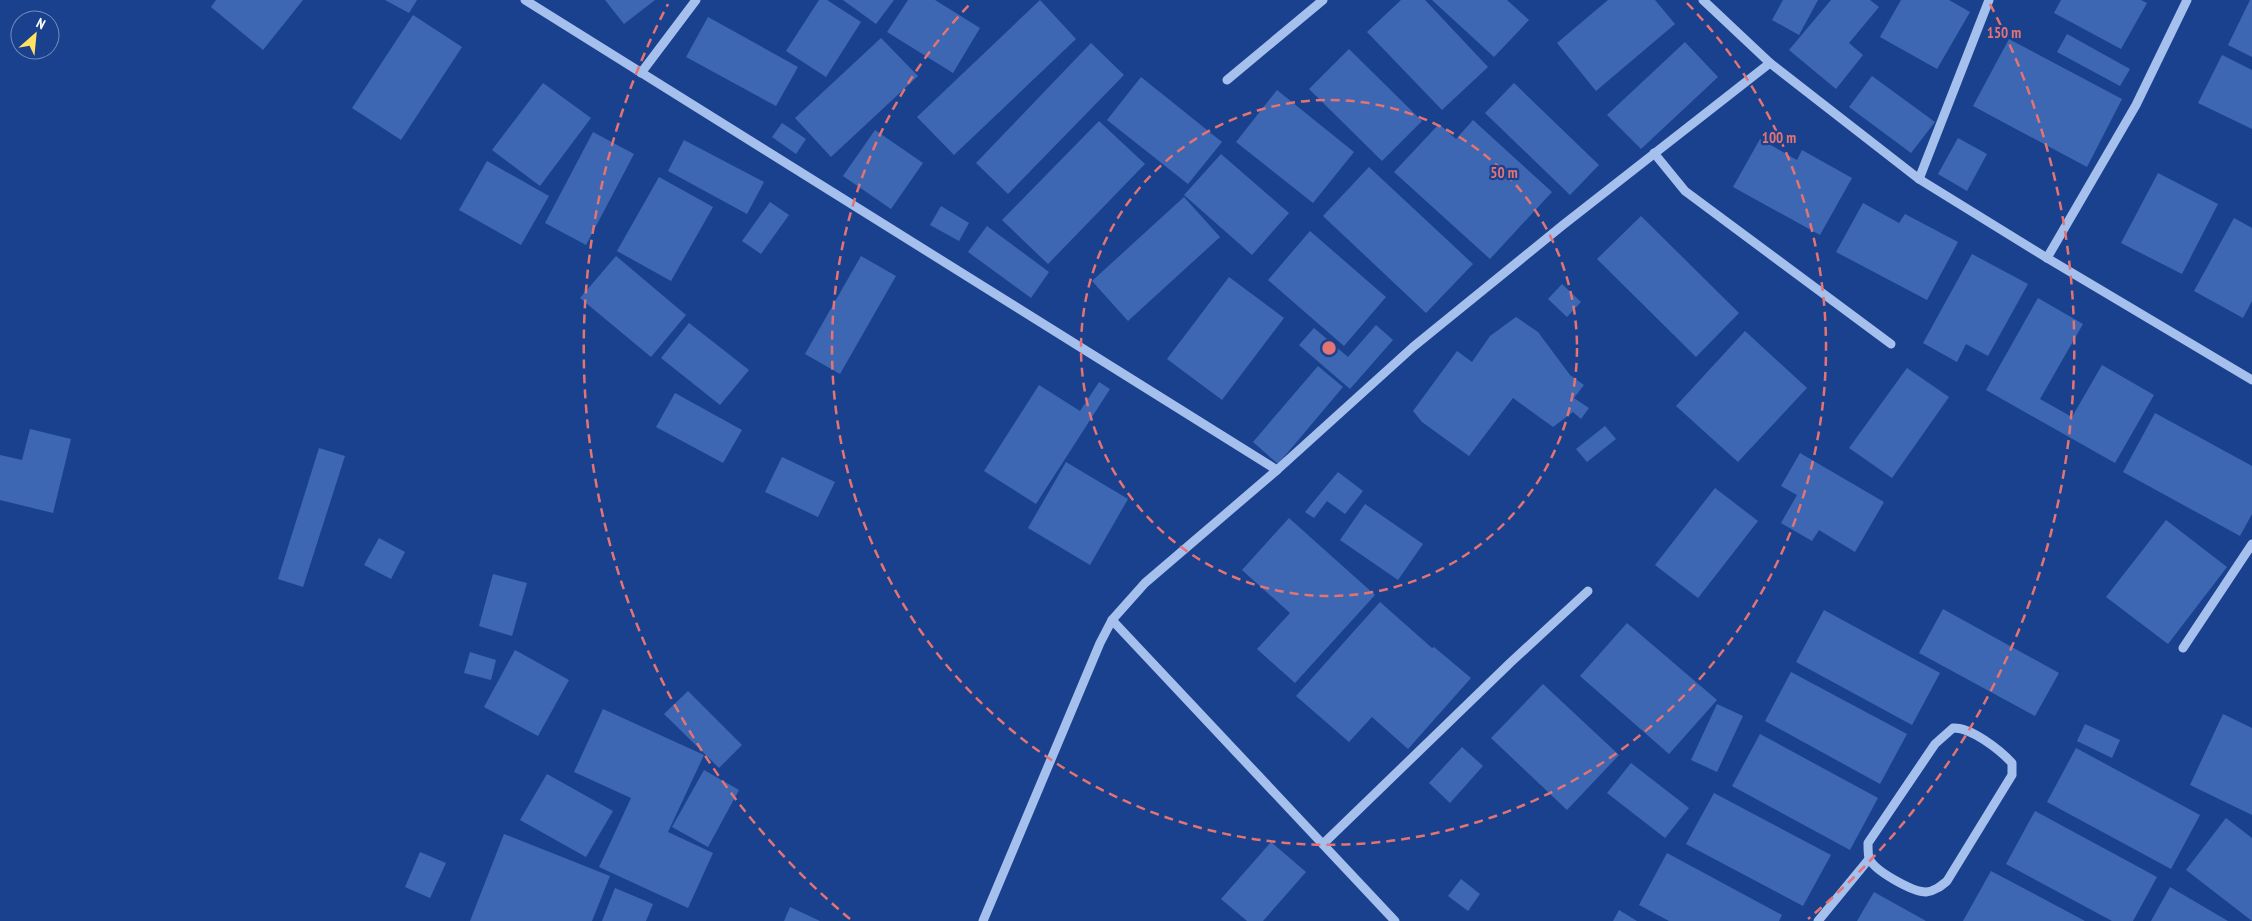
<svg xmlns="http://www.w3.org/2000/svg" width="2252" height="921" viewBox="0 0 2252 921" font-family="'PT Sans Narrow',sans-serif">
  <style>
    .building { fill: #3e67b3 }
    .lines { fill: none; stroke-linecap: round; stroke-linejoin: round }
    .minor { stroke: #a6c0ee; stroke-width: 9 }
    .ring { fill: none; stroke: #e47373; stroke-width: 2.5; stroke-dasharray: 9 6 }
    .centre { fill: #e47373; stroke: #1a418d; stroke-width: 2.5 }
    .ring-label { font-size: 15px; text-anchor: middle; font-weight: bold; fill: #e47373; stroke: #1a418d; stroke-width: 4.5; stroke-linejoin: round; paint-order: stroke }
  </style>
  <rect width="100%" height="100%" fill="#1a418d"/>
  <g class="building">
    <path d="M216 0H303L263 50 211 7Z"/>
    <path d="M385 0H417L409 13Z"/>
    <path d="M605 0H655L624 24Z"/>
    <path d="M819 0H827L861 22 826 77 786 51Z"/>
    <path d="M843 0H894L876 24Z"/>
    <path d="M908 0H935L980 28 953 73 887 32Z"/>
    <path d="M1040 0 1076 39 954 155 917 117Z"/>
    <path d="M1401 0H1425L1488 67 1442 110 1367 32Z"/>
    <path d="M1432 0H1507L1529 20 1494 57Z"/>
    <path d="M1608 0H1655L1675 24 1596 91 1557 43Z"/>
    <path d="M1783 0H1818L1799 35 1772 20Z"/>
    <path d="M1831 0H1870L1879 7 1849 43 1863 55 1836 89 1789 50Z"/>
    <path d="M1901 0H1949L1970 12 1937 69 1880 37Z"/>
    <path d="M2061 0H2141L2147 3 2121 49 2054 13Z"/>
    <path d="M2250 0H2252V57L2228 45Z"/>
    <path d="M413 15 462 47 401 140 352 108Z"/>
    <path d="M708 17 798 67 776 106 686 57Z"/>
    <path d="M2067 34 2130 69 2120 86 2057 52Z"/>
    <path d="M881 38 918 76 831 157 795 118Z"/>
    <path d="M2009 39 2122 99 2087 167 1973 106Z"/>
    <path d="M1685 42 1718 77 1641 149 1607 115Z"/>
    <path d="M1091 43 1124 75 1008 194 976 163Z"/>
    <path d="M1349 49 1422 121 1382 161 1309 89Z"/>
    <path d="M2222 55 2252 70V129L2198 103Z"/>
    <path d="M1872 76 1935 122 1911 153 1849 107Z"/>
    <path d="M1141 77 1222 142 1188 184 1107 120Z"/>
    <path d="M543 83 591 118 540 186 492 150Z"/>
    <path d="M1514 83 1599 165 1570 195 1485 113Z"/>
    <path d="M1277 90 1354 152 1313 203 1236 142Z"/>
    <path d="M1473 120 1552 192 1490 259 1394 172 1439 124 1456 139Z"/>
    <path d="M1099 121 1145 164 1048 264 1002 220Z"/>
    <path d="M782 123 806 139 796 154 772 137Z"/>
    <path d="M875 130 923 163 891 209 843 176Z"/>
    <path d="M593 132 634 154 586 245 545 223Z"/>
    <path d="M1958 138 1987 154 1967 191 1938 174Z"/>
    <path d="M1760 139 1797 160 1802 150 1852 178 1820 235 1733 187Z"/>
    <path d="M684 140 764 182 747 214 668 171Z"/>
    <path d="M1221 154 1289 213 1252 255 1184 195Z"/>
    <path d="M487 161 549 196 521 245 459 210Z"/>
    <path d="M1369 167 1473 264 1426 313 1323 216Z"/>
    <path d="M2158 173 2218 204 2182 274 2121 243Z"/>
    <path d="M659 177 713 207 671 281 617 251Z"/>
    <path d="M1184 197 1220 237 1128 321 1092 281Z"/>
    <path d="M770 202 789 215 761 254 742 241Z"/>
    <path d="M1863 203 1899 223 1905 214 1958 242 1927 300 1836 252Z"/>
    <path d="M941 206 969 223 959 241 930 225Z"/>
    <path d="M1641 216 1739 313 1696 357 1597 259Z"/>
    <path d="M2234 218 2252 228V301L2243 318 2194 291Z"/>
    <path d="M987 226 1049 272 1031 298 968 252Z"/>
    <path d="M1310 231 1386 297 1344 346 1268 280Z"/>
    <path d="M1972 254 2028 284 1988 356 1966 344 1957 362 1923 343Z"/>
    <path d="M616 256 686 315 651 357 580 298Z"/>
    <path d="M861 256 896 276 840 374 805 354Z"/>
    <path d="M1229 277 1284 318 1222 400 1167 359Z"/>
    <path d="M1562 284 1581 302 1567 317 1548 299Z"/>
    <path d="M2038 298 2083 324 2040 399 2072 417 2102 365 2154 395 2115 463 1986 390Z"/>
    <path d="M1516 317 1538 332 1570 375 1584 385 1574 398 1589 408 1581 419 1573 412 1553 427 1513 398 1469 456 1422 422 1413 411 1457 351 1472 362 1490 336Z"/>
    <path d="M689 323 749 370 720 405 661 358Z"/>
    <path d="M1376 325 1393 340 1350 389 1299 345 1314 328 1348 357Z"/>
    <path d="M1745 331 1807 388 1738 462 1676 406Z"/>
    <path d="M1318 366 1343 387 1278 464 1253 442Z"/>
    <path d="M1907 368 1949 397 1892 478 1849 448Z"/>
    <path d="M1099 382 1110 389 1036 504 984 471 1039 385 1080 411Z"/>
    <path d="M675 393 742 430 723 463 656 427Z"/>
    <path d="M2155 413 2252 466V514L2240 536 2123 472Z"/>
    <path d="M1605 426 1616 439 1587 462 1576 449Z"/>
    <path d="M30 429 71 439 53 513 0 500V455L22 460Z"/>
    <path d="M319 448 345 456 303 587 278 579Z"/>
    <path d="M1800 453 1884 502 1855 552 1819 530 1812 541 1781 523 1797 495 1781 486Z"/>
    <path d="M782 457 835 482 818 517 765 492Z"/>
    <path d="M1066 462 1128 499 1090 565 1028 528Z"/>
    <path d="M1338 472 1363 491 1345 514 1327 501 1314 518 1305 512Z"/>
    <path d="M1715 488 1758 521 1698 598 1655 565Z"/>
    <path d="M1365 504 1423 544 1398 580 1340 540Z"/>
    <path d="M1289 518 1375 595 1295 683 1257 649 1290 613 1242 570Z"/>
    <path d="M2166 520 2227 567 2168 644 2106 597Z"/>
    <path d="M379 538 405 552 391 579 364 565Z"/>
    <path d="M493 574 527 583 512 636 479 626Z"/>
    <path d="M1380 602 1432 648 1434 647 1471 678 1408 749 1372 717 1349 742 1296 696Z"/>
    <path d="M1943 609 2059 673 2035 716 1919 653Z"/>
    <path d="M1824 610 1940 673 1912 725 1796 662Z"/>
    <path d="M1627 623 1717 700 1669 754 1580 676Z"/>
    <path d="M515 650 569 680 538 736 484 707Z"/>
    <path d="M470 652 496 660 491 680 464 673Z"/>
    <path d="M1791 672 1907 734 1880 784 1765 721Z"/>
    <path d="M1543 684 1619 755 1567 810 1491 738Z"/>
    <path d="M688 691 742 745 719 768 664 714Z"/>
    <path d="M1717 704 1743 716 1717 772 1691 760Z"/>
    <path d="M603 709 704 755 668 832 713 853 688 908 599 867 631 798 574 772Z"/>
    <path d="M2223 714 2252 728V815L2190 785Z"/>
    <path d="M2085 724 2120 740 2112 758 2077 741Z"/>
    <path d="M1760 734 1878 798 1850 850 1732 786Z"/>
    <path d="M1462 747 1483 766 1450 803 1429 783Z"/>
    <path d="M2076 748 2200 815 2171 869 2047 802Z"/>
    <path d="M1631 763 1689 808 1665 838 1607 793Z"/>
    <path d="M704 770 739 790 708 847 672 827Z"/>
    <path d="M547 774 613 811 586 857 520 820Z"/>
    <path d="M1714 793 1831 855 1803 906 1686 844Z"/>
    <path d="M2035 811 2157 877 2133 921H2112L2006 864Z"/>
    <path d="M2226 818 2252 838V921L2186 870Z"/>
    <path d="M504 834 610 876 592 921H470Z"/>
    <path d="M1271 842 1306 872 1263 921H1247L1221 899Z"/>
    <path d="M420 852 446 863 430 898 405 887Z"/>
    <path d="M1667 853 1782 915 1779 921H1669L1639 905Z"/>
    <path d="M1991 871 2085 921H1963Z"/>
    <path d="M1461 879 1480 894 1468 911 1448 896Z"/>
    <path d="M2170 887 2228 921H2151Z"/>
    <path d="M615 888 653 904 646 921H602Z"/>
    <path d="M1874 892 1926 921H1857Z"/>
    <path d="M790 907 820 921H784Z"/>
    <path d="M1619 910 1637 921H1613Z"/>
  </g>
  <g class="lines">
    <g class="minor">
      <path d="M525 0 1277 470"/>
      <path d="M1703 0 1770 63 1919 179 2047 258 2252 380"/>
      <path d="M641 73 696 0"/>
      <path d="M1227 80 1323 0"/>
      <path d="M1654 153 1685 191 1891 344"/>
      <path d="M1919 179 1989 0"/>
      <path d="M2047 258 2136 105 2187 0"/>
      <path d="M1112 620 1395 921"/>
      <path d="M2183 648 2252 544"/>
      <path d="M1953 728C1971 727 2000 750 2012 763V775L1947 881C1941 886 1935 891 1926 892 1913 892 1874 871 1869 858 1868 854 1868 847 1868 843L1935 744Z"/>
      <path d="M1323 844 1510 663 1588 591"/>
      <path d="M983 921 1100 643 1112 620 1145 583 1277 470 1413 347 1563 225 1770 63"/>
      <path d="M1818 921 1869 859"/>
    </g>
  </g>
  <g class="ring">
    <circle cx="1329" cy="348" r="248"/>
    <path d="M1687 3A497 497 0 1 1 971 3"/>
    <path d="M850 919A745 745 0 0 1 668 4M1990 4A745 745 0 0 1 1808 919"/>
  </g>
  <circle cx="1329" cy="348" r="8" class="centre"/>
  <g class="ring-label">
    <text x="2004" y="38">150 m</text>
    <text x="1779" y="143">100 m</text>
    <text x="1504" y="178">50 m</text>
  </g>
  <g transform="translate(35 35) rotate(27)"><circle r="24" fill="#1a418d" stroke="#768dbb"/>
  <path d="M0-4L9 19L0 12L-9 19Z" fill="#ffe163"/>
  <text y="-8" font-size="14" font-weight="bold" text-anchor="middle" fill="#ffffff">N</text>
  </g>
</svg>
